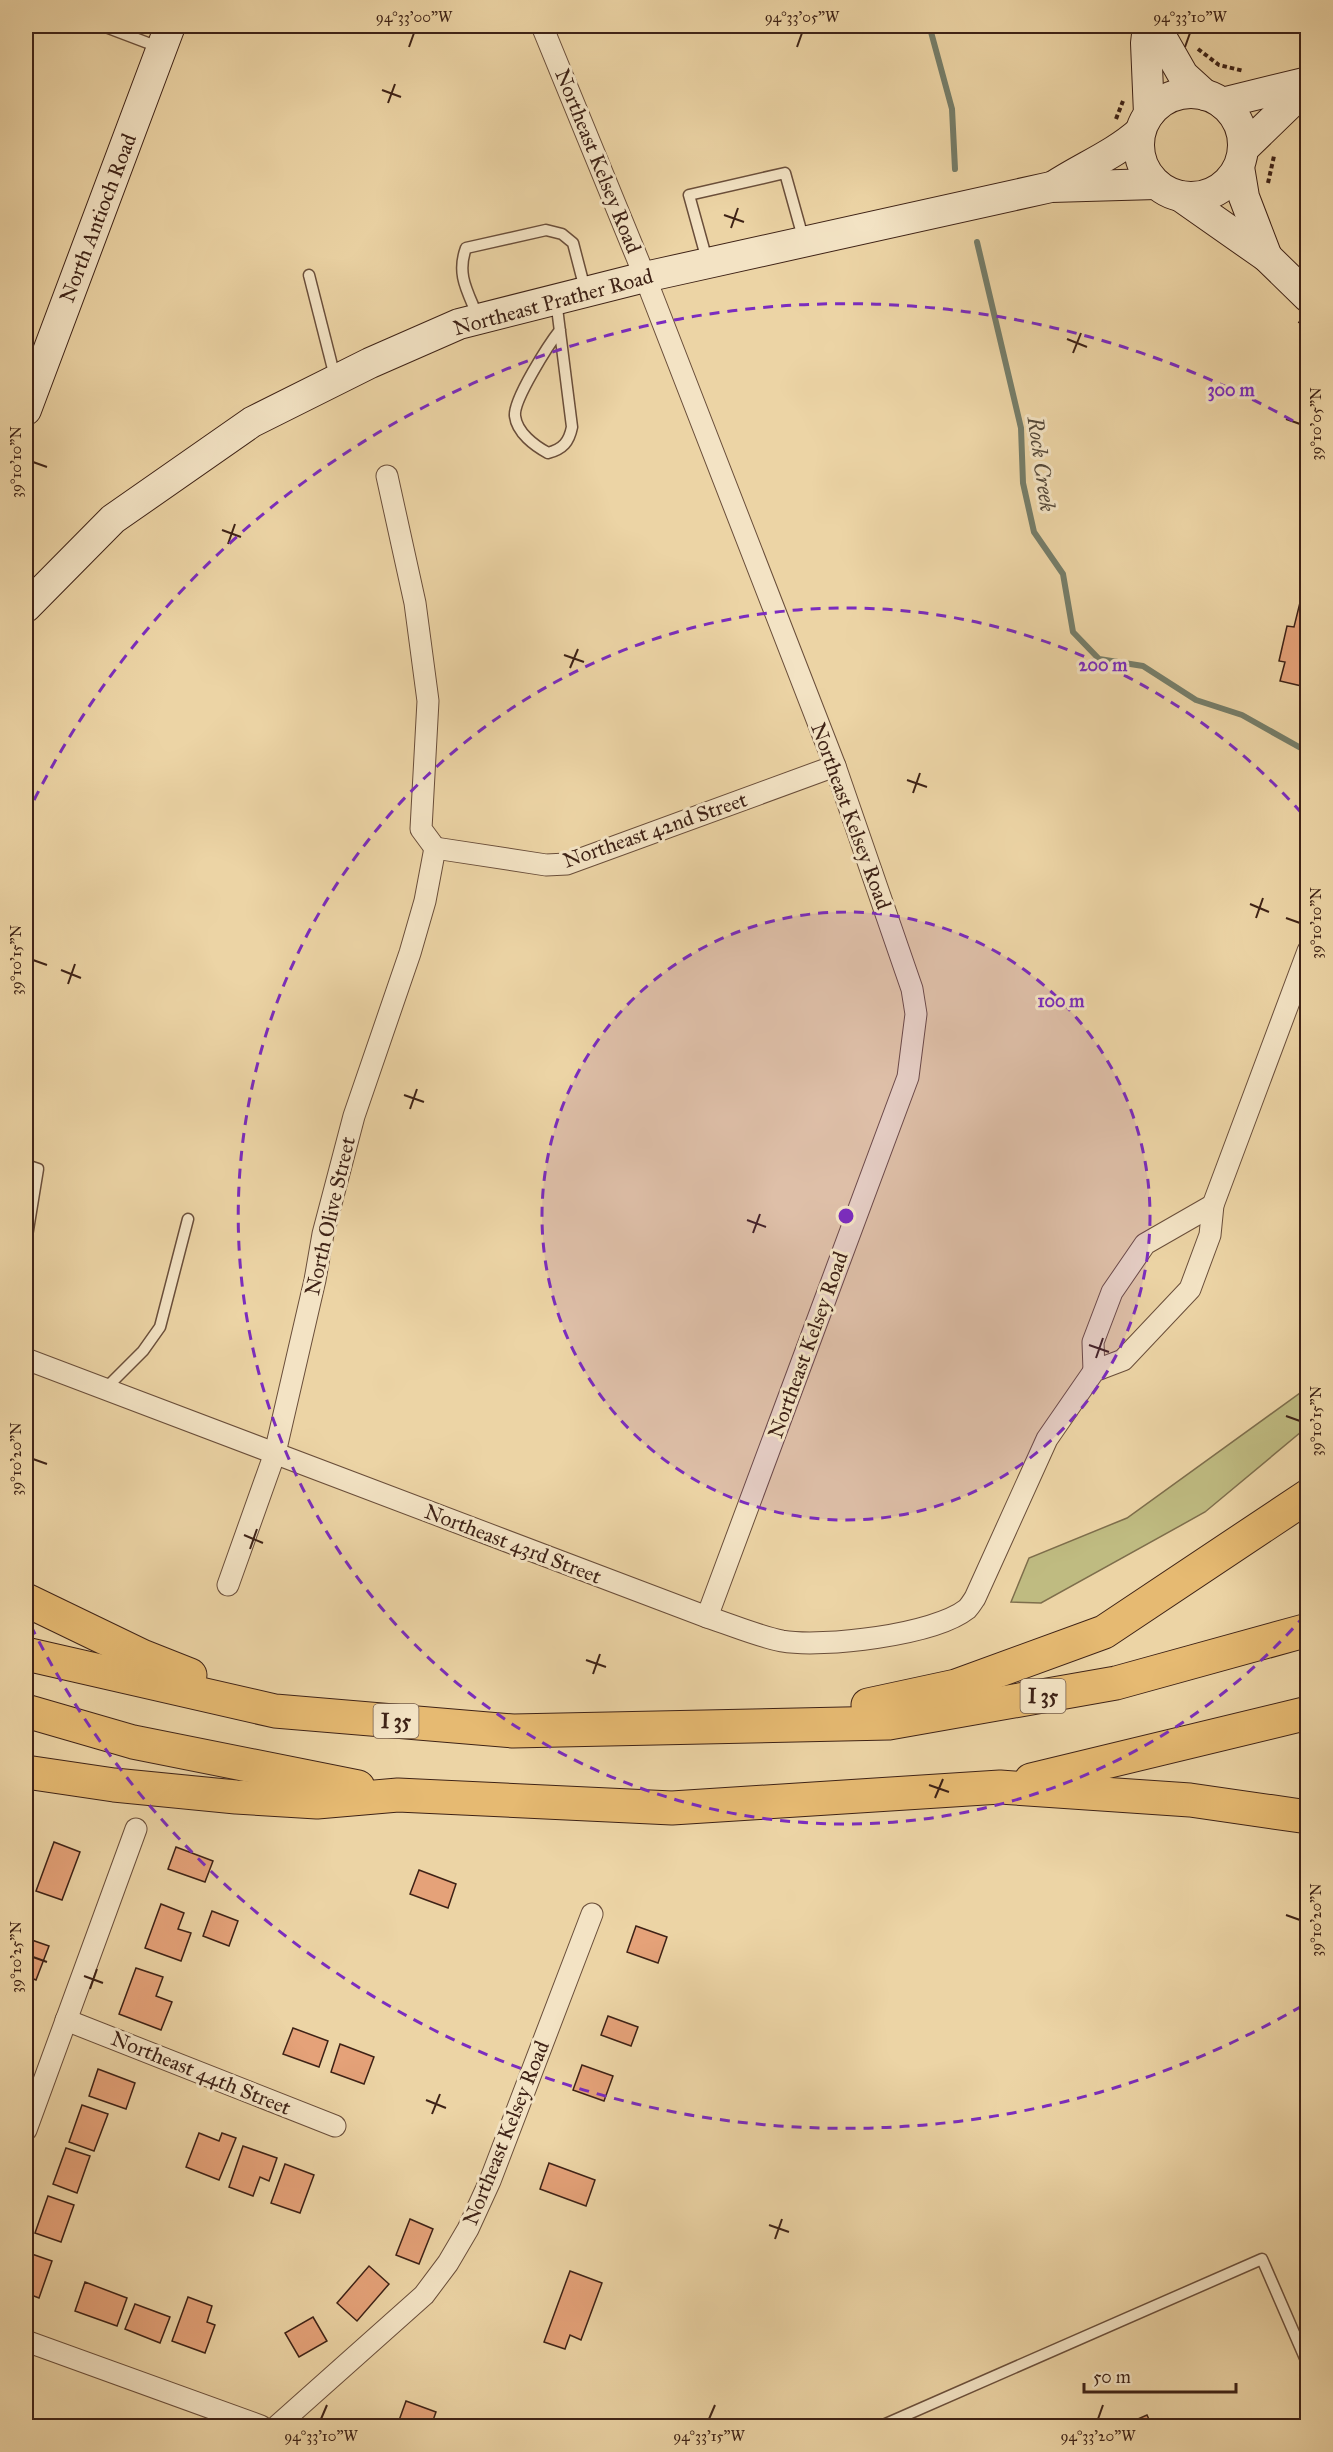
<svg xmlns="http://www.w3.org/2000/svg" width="1333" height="2452" viewBox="0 0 1333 2452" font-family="'IM FELL Great Primer',serif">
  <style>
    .green { fill: #bfbb81; stroke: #7e6e4c; stroke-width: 1.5 }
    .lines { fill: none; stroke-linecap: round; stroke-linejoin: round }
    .stream { stroke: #757d69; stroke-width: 6 }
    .building { fill: #e5a279; stroke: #3e2216; stroke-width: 1.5 }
    .lane-casing { stroke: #6a4e3a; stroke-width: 13 }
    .street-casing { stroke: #6a4e3a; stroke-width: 23 }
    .secondary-casing { stroke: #3e2216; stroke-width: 32 }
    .highway-casing { stroke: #3e2216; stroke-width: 35 }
    .path { stroke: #3e2216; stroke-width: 4; stroke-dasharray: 4.5 3; stroke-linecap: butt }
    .lane { stroke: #f3e3c4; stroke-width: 10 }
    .street { stroke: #f3e3c4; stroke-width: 21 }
    .secondary { stroke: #f3e3c4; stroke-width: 30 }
    .highway { stroke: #e6ba72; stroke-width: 33 }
    .ticks { fill: none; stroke: #3e2216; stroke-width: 2 }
    .ring { fill: none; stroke: #7b2cbf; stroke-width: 3; stroke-dasharray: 10 8 }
    .labels { text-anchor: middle; stroke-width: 6; stroke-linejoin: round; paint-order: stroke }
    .shield { fill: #f3e3c4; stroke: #745c4a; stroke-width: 1.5 }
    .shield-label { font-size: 20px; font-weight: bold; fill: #3e2216 }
    .street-label { font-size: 21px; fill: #3e2216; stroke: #f3e3c4 }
    .water-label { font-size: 22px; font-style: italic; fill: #554839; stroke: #f3e3c4 }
    .centre { fill: #7b2cbf; stroke: #f3e3c4; stroke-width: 3 }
    .ring-label { font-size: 18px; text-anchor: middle; font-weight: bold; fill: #7b2cbf; stroke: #f3e3c4; stroke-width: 6; stroke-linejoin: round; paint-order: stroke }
    .neatline { fill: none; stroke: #3e2216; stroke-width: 2 }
    .ticks-label { font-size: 15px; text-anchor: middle; fill: #3e2216 }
  </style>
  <rect width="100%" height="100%" fill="#ecd4a5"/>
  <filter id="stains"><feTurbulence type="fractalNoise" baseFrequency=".00333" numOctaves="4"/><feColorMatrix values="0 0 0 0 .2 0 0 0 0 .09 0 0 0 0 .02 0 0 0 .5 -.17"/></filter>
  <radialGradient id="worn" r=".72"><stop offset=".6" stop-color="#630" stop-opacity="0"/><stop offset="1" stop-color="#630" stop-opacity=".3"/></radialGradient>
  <path class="green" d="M1307 1388V1427L1205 1512 1041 1603 1011 1602 1029 1558 1127 1518Z"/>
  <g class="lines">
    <g class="stream">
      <path d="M932 26 931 32 952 109 955 169"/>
      <path d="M977 242 1021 428 1023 483 1034 532 1063 574 1073 632 1099 659 1143 666 1196 700 1242 715 1308 752"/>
    </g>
  </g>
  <g class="building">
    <path d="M1308 570V681L1306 687 1280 681 1285 662 1279 661 1287 626 1294 627Z"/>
    <path d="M54 1842 80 1852 62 1900 36 1891Z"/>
    <path d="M176 1847 213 1861 205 1882 168 1869Z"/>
    <path d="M419 1870 456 1884 448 1908 410 1894Z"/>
    <path d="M161 1904 184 1913 178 1929 191 1933 181 1961 145 1948Z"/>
    <path d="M212 1911 238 1921 229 1946 203 1936Z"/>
    <path d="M636 1926 667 1937 658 1963 627 1952Z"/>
    <path d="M26 1938 49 1946 36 1980 26 1976Z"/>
    <path d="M136 1968 163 1977 156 1996 172 2002 161 2030 119 2014Z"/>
    <path d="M608 2016 638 2027 631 2046 601 2035Z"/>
    <path d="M293 2028 328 2041 319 2067 283 2054Z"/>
    <path d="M340 2044 374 2057 364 2084 331 2072Z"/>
    <path d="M582 2065 613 2076 604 2101 573 2090Z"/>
    <path d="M98 2069 135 2083 126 2109 89 2096Z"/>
    <path d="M82 2105 108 2114 94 2151 69 2142Z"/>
    <path d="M199 2133 219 2141 222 2133 236 2138 219 2180 186 2167Z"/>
    <path d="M243 2146 277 2158 269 2181 260 2177 253 2196 229 2187Z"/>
    <path d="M66 2148 90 2156 77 2193 53 2184Z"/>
    <path d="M549 2163 595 2180 586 2206 540 2189Z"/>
    <path d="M285 2164 314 2175 300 2213 271 2203Z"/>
    <path d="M48 2196 74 2205 61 2242 35 2233Z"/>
    <path d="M410 2219 433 2229 419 2264 396 2255Z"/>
    <path d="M26 2252 52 2261 39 2298 26 2293Z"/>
    <path d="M369 2266 389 2284 357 2321 337 2303Z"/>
    <path d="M570 2271 602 2283 581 2340 570 2335 565 2349 544 2342Z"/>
    <path d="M85 2282 127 2298 117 2326 75 2311Z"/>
    <path d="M188 2297 212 2306 207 2322 215 2325 205 2353 172 2341Z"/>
    <path d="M135 2304 170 2317 160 2343 125 2329Z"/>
    <path d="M313 2317 327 2341 299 2357 285 2333Z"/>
    <path d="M406 2401 436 2412 431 2426H397Z"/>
    <path d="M1147 2415 1152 2426H1122Z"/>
  </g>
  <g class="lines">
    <g class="lane-casing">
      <g id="lane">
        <path d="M103 26 161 48"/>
        <path d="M707 260 689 195 785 173 804 241"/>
        <path d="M309 275 335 377"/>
        <path d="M556 300 572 427C569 442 563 449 548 453 535 446 517 433 515 416 513 400 549 344 560 330"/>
        <path d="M478 317C468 292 456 275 466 248L546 230 562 234 573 243 585 289"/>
        <path d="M26 1165 38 1169 26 1242"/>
        <path d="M105 1389 143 1351 160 1327 188 1219"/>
        <path d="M881 2426 1262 2259 1308 2365"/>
      </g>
    </g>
    <g class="street-casing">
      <g id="street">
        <path d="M542 26 645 277 835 766 912 989 916 1014 908 1077 707 1617"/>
        <path d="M387 476 415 603 428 701 421 829 435 848"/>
        <path d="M435 848 546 865 567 864 835 766"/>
        <path d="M26 1359 707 1617C732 1625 757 1636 782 1641 823 1648 934 1635 967 1609 970 1606 973 1601 975 1598L1047 1439 1094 1371 1123 1360 1190 1289 1210 1235 1213 1205 1308 951"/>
        <path d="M1094 1371 1093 1342 1112 1292 1145 1244 1213 1205"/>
        <path d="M228 1585 275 1453 315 1280 323 1234 354 1116 410 953 425 901 435 848"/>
        <path d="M66 2020 335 2126"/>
        <path d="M26 2130 136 1829"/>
        <path d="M26 2341 261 2426"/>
        <path d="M277 2426 424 2295 448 2263 468 2229 490 2181 592 1914"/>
      </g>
    </g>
    <g class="secondary-casing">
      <g id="secondary">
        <path d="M1148 26 1146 43 1149 114"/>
        <path d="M1155 26 1183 75 1205 95"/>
        <circle cx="1191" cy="145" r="52"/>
        <path d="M1222 103 1308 82"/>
        <path d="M1243 149 1308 86"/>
        <path d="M1239 167 1244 197 1267 257"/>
        <path d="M1054 186C1083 167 1114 155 1140 132"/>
        <path d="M1180 196 1267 257 1308 297"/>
        <path d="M26 410 170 26"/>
        <path d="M26 607 113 519 252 422 370 363 459 324 645 277 1051 187 1156 184"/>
      </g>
    </g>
    <g class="highway-casing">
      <g id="highway">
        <path d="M26 1600 142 1656 190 1675"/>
        <path d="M26 1654 275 1711 513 1731 889 1723 1116 1683 1308 1630"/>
        <path d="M868 1705 956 1686 1104 1632 1308 1496"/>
        <path d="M26 1711 133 1742 358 1787"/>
        <path d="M26 1772 114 1785 236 1797 317 1802 398 1795 672 1808 1000 1787 1190 1800 1308 1817"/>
        <path d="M1031 1780 1308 1713"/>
      </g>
    </g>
    <g class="path">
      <path d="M1198 49 1219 65 1244 71"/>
      <path d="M1116 119 1123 101"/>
      <path d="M1268 183 1274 156"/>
      <path d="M1299 321 1308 328"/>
    </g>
    <use href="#lane" class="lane"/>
    <use href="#street" class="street"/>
    <use href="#secondary" class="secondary"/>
    <use href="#highway" class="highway"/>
  </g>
  <path class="ticks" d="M409 47 414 33M797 47 802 33M1185 47 1190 33M382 90 401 97M388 103 395 84M724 215 744 222M731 228 738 208M1067 339 1087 347M1073 353 1081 333M1286 419 1300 424M33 462 47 467M222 530 241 537M228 544 235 524M564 655 584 662M570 668 578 649M907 780 927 787M913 793 920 773M1250 904 1269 912M1256 918 1263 898M1286 918 1300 923M33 960 47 965M61 970 81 978M68 984 75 964M404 1095 424 1102M410 1109 417 1089M747 1220 766 1227M753 1233 760 1214M1089 1345 1109 1352M1096 1358 1103 1338M1286 1416 1300 1421M33 1459 47 1464M244 1535 263 1543M250 1549 257 1529M586 1660 606 1667M593 1674 600 1654M929 1785 949 1792M935 1798 943 1779M1286 1915 1300 1920M33 1957 47 1962M84 1976 103 1983M90 1989 97 1969M426 2100 446 2108M432 2114 440 2094M769 2225 789 2232M775 2239 782 2219M321 2419 327 2405M709 2419 715 2405M1098 2419 1103 2405"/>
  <circle cx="846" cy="1216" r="304" fill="#7b2cbf" fill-opacity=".12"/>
  <g class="ring">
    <circle cx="846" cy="1216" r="304"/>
    <path d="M1305 1615A608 608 0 1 1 1305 817"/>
    <path d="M1302 2006A912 912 0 0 1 26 1616M26 816A912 912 0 0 1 1302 426"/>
  </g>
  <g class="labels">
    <g class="shield">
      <rect x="1020.5" y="1679" width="45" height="34" rx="4.5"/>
      <rect x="373.5" y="1704" width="45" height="34" rx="4.5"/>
    </g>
    <g class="shield-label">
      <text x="1043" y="1703">I 35</text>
      <text x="396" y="1728">I 35</text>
    </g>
    <g class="street-label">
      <text transform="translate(598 161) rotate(68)" y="7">Northeast Kelsey Road</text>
      <text transform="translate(98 218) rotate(-69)" y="7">North Antioch Road</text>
      <text transform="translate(553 302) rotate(-15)" y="7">Northeast Prather Road</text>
      <text transform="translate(851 816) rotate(70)" y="7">Northeast Kelsey Road</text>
      <text transform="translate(655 830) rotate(-19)" y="7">Northeast 42nd Street</text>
      <text transform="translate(330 1216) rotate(-77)" y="7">North Olive Street</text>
      <text transform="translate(808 1345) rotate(-70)" y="7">Northeast Kelsey Road</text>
      <text transform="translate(513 1544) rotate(21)" y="7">Northeast 43rd Street</text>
      <text transform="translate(201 2073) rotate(22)" y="7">Northeast 44th Street</text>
      <text transform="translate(506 2133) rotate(-68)" y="7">Northeast Kelsey Road</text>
    </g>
    <g class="water-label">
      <text transform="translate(1042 464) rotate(82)" y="8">Rock Creek</text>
    </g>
  </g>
  <circle cx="846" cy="1216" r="9" class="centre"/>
  <g class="ring-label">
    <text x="1231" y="396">300 m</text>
    <text x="1103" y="671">200 m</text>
    <text x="1061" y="1007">100 m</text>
  </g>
  <rect width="1333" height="2452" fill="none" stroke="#ecd4a5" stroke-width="66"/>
  <path d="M1084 2383v9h152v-9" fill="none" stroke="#3e2216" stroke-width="3"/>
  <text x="1093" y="2383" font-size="18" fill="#3e2216" stroke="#f3e3c4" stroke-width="4.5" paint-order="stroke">50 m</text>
  <rect x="33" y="33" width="1267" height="2386" class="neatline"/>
  <g class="ticks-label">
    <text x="414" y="22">94°33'00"W</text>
    <text x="802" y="22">94°33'05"W</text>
    <text x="1190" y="22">94°33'10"W</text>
    <text transform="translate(1316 424) rotate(-90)" y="5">39°10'05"N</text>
    <text transform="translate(16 462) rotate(-90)" y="5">39°10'10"N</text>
    <text transform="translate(1316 923) rotate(-90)" y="5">39°10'10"N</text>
    <text transform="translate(16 960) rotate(-90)" y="5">39°10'15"N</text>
    <text transform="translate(1316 1421) rotate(-90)" y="5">39°10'15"N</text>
    <text transform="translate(16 1459) rotate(-90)" y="5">39°10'20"N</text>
    <text transform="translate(1316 1920) rotate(-90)" y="5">39°10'20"N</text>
    <text transform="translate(16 1957) rotate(-90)" y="5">39°10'25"N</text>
    <text x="321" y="2441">94°33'10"W</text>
    <text x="709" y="2441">94°33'15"W</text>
    <text x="1098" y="2441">94°33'20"W</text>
  </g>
  <rect width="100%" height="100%" filter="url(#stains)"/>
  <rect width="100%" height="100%" fill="url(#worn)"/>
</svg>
